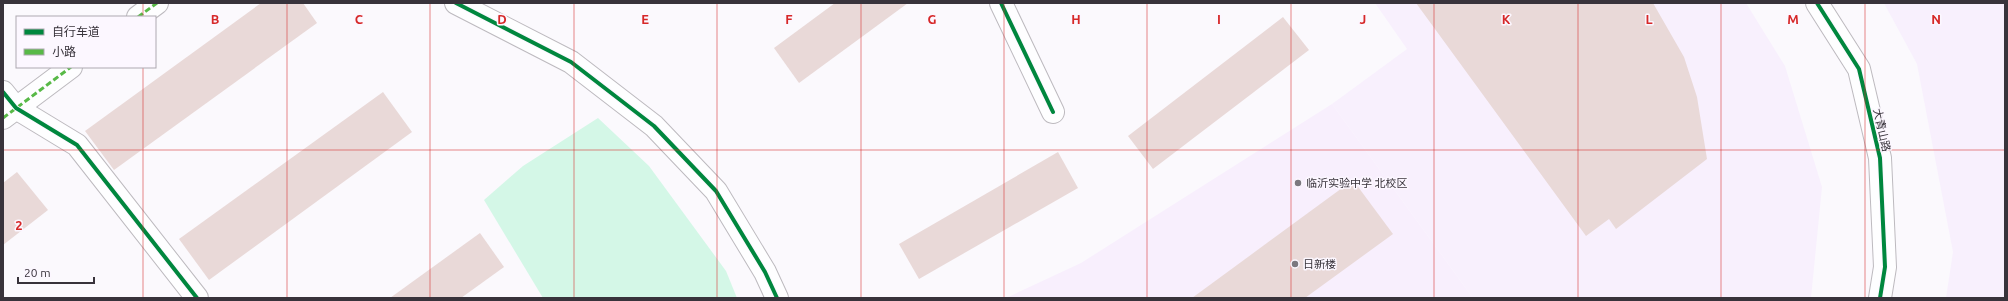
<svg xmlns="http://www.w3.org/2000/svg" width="2008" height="301" viewBox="0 0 2008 301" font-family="Ubuntu,'Noto Sans SC',sans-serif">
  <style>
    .commercial { fill: #f8f0fd }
    .built { fill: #f8effd }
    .green { fill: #d4f7e7 }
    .building { fill: #e9d9d8 }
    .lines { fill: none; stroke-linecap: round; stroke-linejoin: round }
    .minor-casing { stroke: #bdbabf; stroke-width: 24 }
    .minor { stroke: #fefeff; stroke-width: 22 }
    .quiet { stroke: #58b947; stroke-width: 3; stroke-dasharray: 6 3; stroke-linecap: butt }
    .cycleway-casing { stroke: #fcf7ff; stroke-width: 6 }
    .cycleway { stroke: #00873e; stroke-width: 4 }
    .grid { fill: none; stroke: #d62828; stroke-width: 1; stroke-opacity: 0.55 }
    .poi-dot { fill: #7c787f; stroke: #fcf7ff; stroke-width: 1.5 }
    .labels { text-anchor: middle; stroke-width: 3; stroke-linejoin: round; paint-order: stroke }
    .street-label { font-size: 11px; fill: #38333b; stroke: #fcf7ff }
    .poi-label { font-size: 11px; fill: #38333b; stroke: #fcf7ff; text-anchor: start }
    .grid-label { font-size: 13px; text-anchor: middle; font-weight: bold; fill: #d62828; stroke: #fcf7ff; stroke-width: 3; stroke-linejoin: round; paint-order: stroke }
  </style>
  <rect width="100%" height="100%" fill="#fbf9fd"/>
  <g class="commercial">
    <path d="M1375 3H1746L1785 66 1822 187 1811 298H1473L1332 104 1407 49Z"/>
    <path d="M1884 3H2005V298H1946L1953 252 1917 64Z"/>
  </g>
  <path class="built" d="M1332 104 1473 298H1006L1081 263Z"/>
  <path class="green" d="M598 118 649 166 726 271 737 298H543L484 200 523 166Z"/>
  <g class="building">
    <path d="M261 3H303L317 23 114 170 85 131Z"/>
    <path d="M835 3H908L799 83 774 48Z"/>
    <path d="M1416 3H1653L1684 57 1697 97 1707 159 1616 229 1609 219 1586 236Z"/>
    <path d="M1283 17 1309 50 1153 169 1128 136Z"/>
    <path d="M383 92 412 132 209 280 179 239Z"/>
    <path d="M1058 152 1078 188 919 279 899 244Z"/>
    <path d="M17 172 48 210 3 245V183Z"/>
    <path d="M1353 180 1393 234 1305 298H1192Z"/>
    <path d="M480 233 504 267 461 298H390Z"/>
  </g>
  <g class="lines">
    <g class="minor-casing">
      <g id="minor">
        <path d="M456 3 571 62 654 126 716 191 765 272 777 298"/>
        <path d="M1001 3 1053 112"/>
        <path d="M1817 3 1859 69 1880 158 1885 267 1880 298"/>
        <path d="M138 17 157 3"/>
        <path d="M3 92 16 108 77 145 197 298"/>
        <path d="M3 118 71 67"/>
      </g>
    </g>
    <use href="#minor" class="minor"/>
    <g class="quiet">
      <path d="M138 17 157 3"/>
      <path d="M3 118 71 67"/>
    </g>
    <g class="cycleway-casing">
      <g id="cycleway">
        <path d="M456 3 571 62 654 126 716 191 765 272 777 298"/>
        <path d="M1001 3 1053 112"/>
        <path d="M1817 3 1859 69 1880 158 1885 267 1880 298"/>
        <path d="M3 92 16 108 77 145 197 298"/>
      </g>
    </g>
    <use href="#cycleway" class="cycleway"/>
  </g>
  <path class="grid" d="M143 3V17M287 3V298M430 3V298M574 3V298M717 3V298M861 3V298M1004 3V298M1147 3V298M1291 3V298M1434 3V298M1578 3V298M1721 3V298M1865 3V298M143 67V298M3 150H2005"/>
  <g class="poi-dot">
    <circle cx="1298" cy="183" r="4"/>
    <circle cx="1295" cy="264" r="4"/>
  </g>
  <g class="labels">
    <g class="street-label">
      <text transform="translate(1882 130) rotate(77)" y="4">大青山路</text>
    </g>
    <g class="poi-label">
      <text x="1306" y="187">临沂实验中学 北校区</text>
      <text x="1303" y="268">日新楼</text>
    </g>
  </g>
  <g class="grid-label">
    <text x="215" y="24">B</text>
    <text x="359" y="24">C</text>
    <text x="502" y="24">D</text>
    <text x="645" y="24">E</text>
    <text x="789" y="24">F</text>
    <text x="932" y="24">G</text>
    <text x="1076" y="24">H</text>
    <text x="1219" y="24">I</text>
    <text x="1363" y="24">J</text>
    <text x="1506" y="24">K</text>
    <text x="1649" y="24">L</text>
    <text x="1793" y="24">M</text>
    <text x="1936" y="24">N</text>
    <text x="19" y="230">2</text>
  </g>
  <rect width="2008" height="301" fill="none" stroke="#38333b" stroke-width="8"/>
  <rect x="16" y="16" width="140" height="52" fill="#fcf7ff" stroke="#aea9b1"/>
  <rect x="24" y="29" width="20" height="6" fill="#00873e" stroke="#aea9b1"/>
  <text x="52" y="36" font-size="12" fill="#38333b">自行车道</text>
  <rect x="24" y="49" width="20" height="6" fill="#58b947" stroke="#aea9b1"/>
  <text x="52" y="56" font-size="12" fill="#38333b">小路</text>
  <path d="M18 277v6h76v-6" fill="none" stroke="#38333b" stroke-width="2"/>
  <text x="24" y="277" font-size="12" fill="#38333b" stroke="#fcf7ff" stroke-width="3" paint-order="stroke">20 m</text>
</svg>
